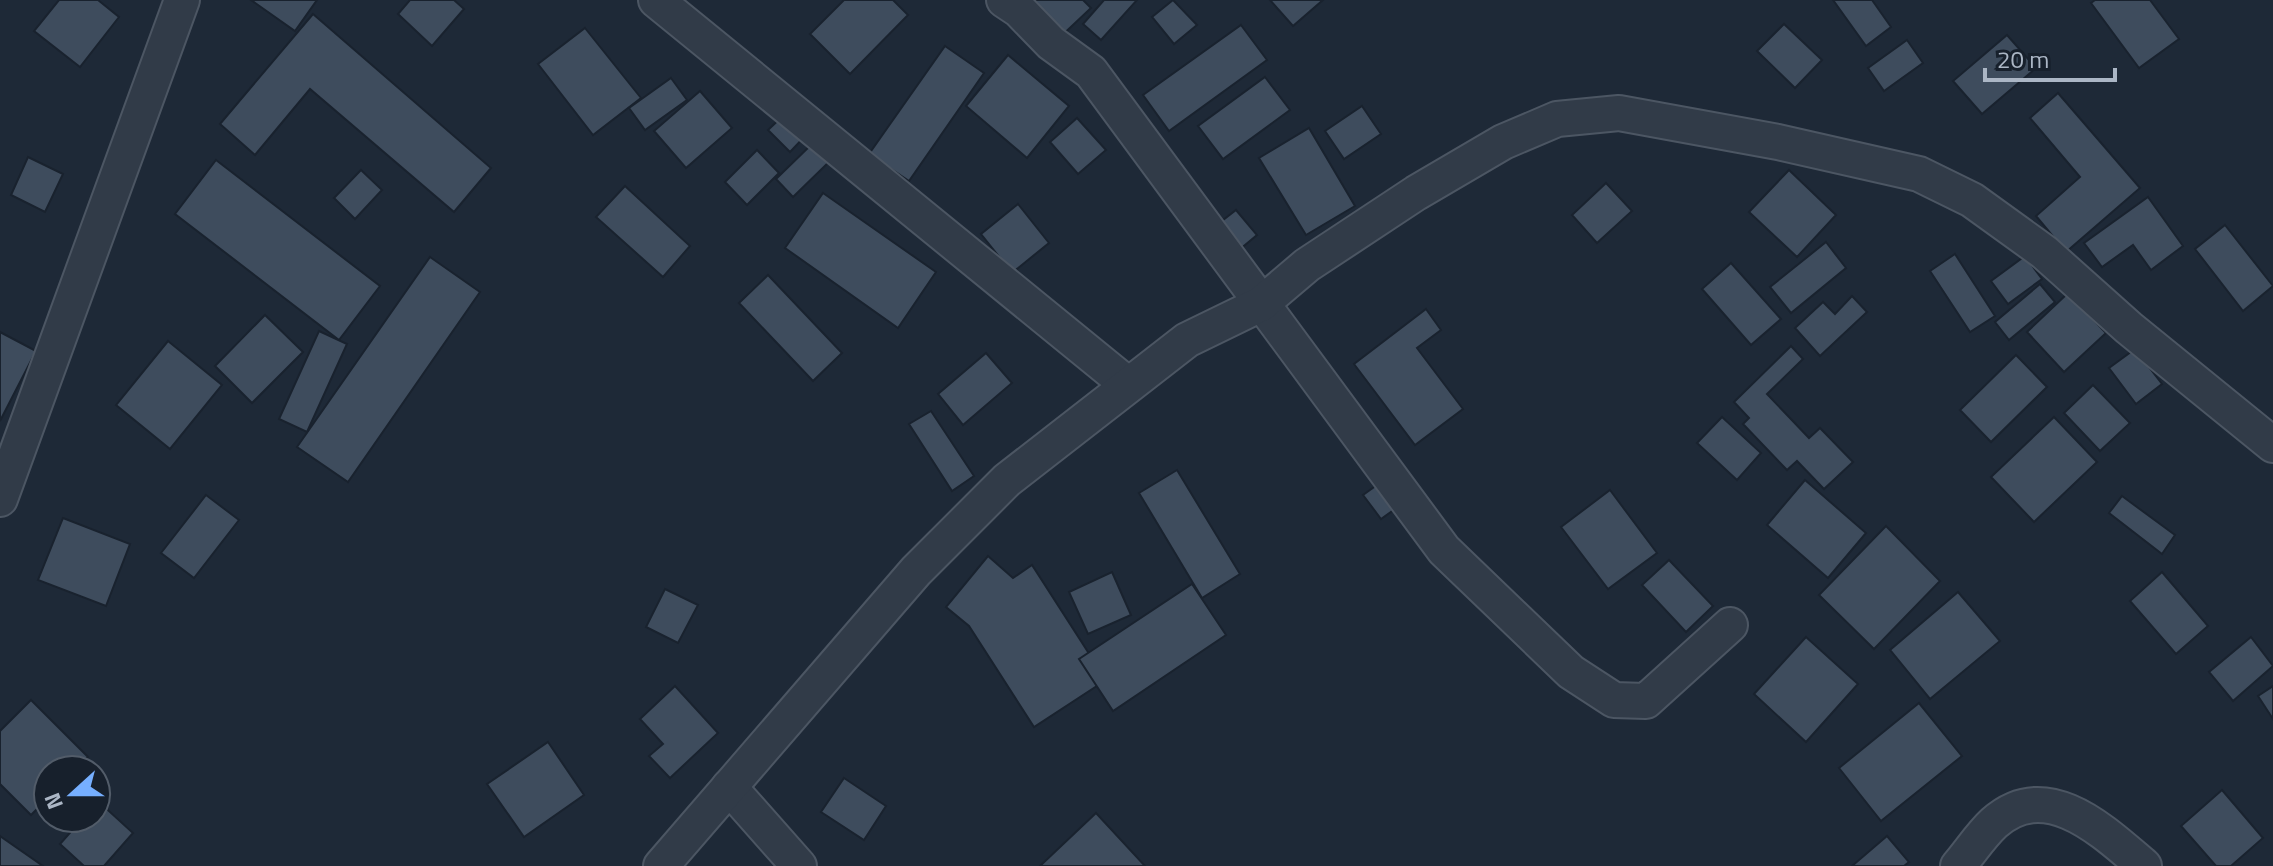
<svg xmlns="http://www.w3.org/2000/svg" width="2273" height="866" viewBox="0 0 2273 866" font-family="'Titillium Web',sans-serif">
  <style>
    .building { fill: #3e4c5d; stroke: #19222e; stroke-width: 2 }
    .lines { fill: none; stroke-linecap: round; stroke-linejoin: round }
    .minor-casing { stroke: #4c5663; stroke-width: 38 }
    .minor { stroke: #313b48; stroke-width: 34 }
  </style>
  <rect width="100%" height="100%" fill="#1e2937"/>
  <g class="building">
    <path d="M59 0H98L119 17 80 67 34 31Z"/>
    <path d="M251 0H317L295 31Z"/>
    <path d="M410 0H454L464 9 432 46 398 14Z"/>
    <path d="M844 0H893L908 15 850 74 810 34Z"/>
    <path d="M1023 0H1083L1091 8 1056 41Z"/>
    <path d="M1104 0H1137L1101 40 1083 24Z"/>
    <path d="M1173 0 1197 25 1174 44 1152 17Z"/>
    <path d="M1270 0H1323L1293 26Z"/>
    <path d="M1833 0H1872L1891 27 1866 46Z"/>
    <path d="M2095 0H2150L2179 39 2139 68 2091 3Z"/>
    <path d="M313 14 491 168 454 212 310 89 255 155 220 124Z"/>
    <path d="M1784 24 1822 60 1795 88 1757 51Z"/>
    <path d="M1241 25 1267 60 1169 131 1143 95Z"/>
    <path d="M585 28 641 98 593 135 538 64Z"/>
    <path d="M2007 35 2036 68 1982 114 1953 81Z"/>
    <path d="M1907 40 1923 63 1884 91 1868 68Z"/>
    <path d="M945 46 984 73 909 181 869 154Z"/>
    <path d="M1008 55 1069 106 1027 158 966 106Z"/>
    <path d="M1265 77 1290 110 1223 159 1198 126Z"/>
    <path d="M671 78 687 100 645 130 629 108Z"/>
    <path d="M700 91 732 128 686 168 654 131Z"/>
    <path d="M2058 93 2140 188 2066 252 2036 216 2080 177 2030 118Z"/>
    <path d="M1362 106 1381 134 1344 159 1325 131Z"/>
    <path d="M788 111 809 132 790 152 768 130Z"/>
    <path d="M1077 118 1106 150 1078 174 1050 142Z"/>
    <path d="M1309 128 1355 206 1306 235 1259 158Z"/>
    <path d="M815 141 832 159 793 197 776 179Z"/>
    <path d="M757 150 779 173 747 205 725 182Z"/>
    <path d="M28 157 63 174 45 212 11 195Z"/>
    <path d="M216 160 380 286 339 340 175 214Z"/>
    <path d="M361 170 382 190 355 219 334 198Z"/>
    <path d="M1789 170 1836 215 1797 257 1749 212Z"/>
    <path d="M1606 183 1632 211 1597 243 1572 215Z"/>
    <path d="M625 186 690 246 663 277 596 217Z"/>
    <path d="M823 193 936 272 898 328 785 248Z"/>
    <path d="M2148 197 2183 246 2151 270 2133 245 2102 267 2084 243Z"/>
    <path d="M1018 204 1049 243 1012 273 981 234Z"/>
    <path d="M1236 210 1257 235 1239 250 1218 224Z"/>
    <path d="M2225 225 2273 286 2243 311 2195 249Z"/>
    <path d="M1826 242 1846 268 1791 313 1770 287Z"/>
    <path d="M1955 254 1995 316 1970 332 1930 271Z"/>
    <path d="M2025 256 2042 279 2008 304 1991 281Z"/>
    <path d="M430 257 480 292 348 482 297 447Z"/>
    <path d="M1731 263 1781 319 1751 345 1702 289Z"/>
    <path d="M768 275 842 353 813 381 739 303Z"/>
    <path d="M2040 284 2055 302 2009 340 1995 322Z"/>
    <path d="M2068 293 2106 333 2064 372 2027 332Z"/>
    <path d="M1852 296 1867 312 1820 356 1795 328 1823 302 1835 314Z"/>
    <path d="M1426 309 1441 330 1417 348 1463 409 1415 445 1354 364Z"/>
    <path d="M265 315 303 352 252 403 215 366Z"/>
    <path d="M319 331 347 344 307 432 279 419Z"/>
    <path d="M0 332 36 351 0 421Z"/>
    <path d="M168 341 222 385 170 449 116 405Z"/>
    <path d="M1791 346 1803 359 1767 394 1809 438 1820 428 1853 462 1824 489 1797 461 1787 470 1743 424 1749 418 1734 402Z"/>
    <path d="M2135 349 2162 384 2136 404 2109 368Z"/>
    <path d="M986 353 1012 383 963 425 938 394Z"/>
    <path d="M2016 355 2047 387 1991 442 1960 410Z"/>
    <path d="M2093 385 2130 423 2100 451 2064 413Z"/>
    <path d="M931 411 974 476 952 491 909 424Z"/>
    <path d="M1722 417 1761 453 1737 480 1697 443Z"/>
    <path d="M2054 417 2097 462 2034 522 1991 477Z"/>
    <path d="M1177 470 1240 574 1202 598 1139 493Z"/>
    <path d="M1391 475 1409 499 1381 519 1363 495Z"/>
    <path d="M1805 480 1866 533 1828 578 1767 525Z"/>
    <path d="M1610 490 1657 553 1608 589 1561 527Z"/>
    <path d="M206 495 239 520 194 578 161 553Z"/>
    <path d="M2122 496 2175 535 2162 554 2109 513Z"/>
    <path d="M63 518 130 544 106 606 38 580Z"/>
    <path d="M1886 526 1940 581 1874 649 1819 595Z"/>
    <path d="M988 556 1013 578 1032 565 1106 680 1034 727 969 626 946 607Z"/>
    <path d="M1669 560 1713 606 1686 632 1642 585Z"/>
    <path d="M1112 572 1131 615 1088 634 1069 592Z"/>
    <path d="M2162 572 2208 626 2176 654 2130 601Z"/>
    <path d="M1192 584 1226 635 1113 711 1079 659Z"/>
    <path d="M665 589 698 605 678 643 646 627Z"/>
    <path d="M1958 592 2000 641 1930 699 1890 650Z"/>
    <path d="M1806 637 1858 684 1806 742 1754 694Z"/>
    <path d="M2251 637 2273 666 2233 701 2209 672Z"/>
    <path d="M675 686 718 733 670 778 649 756 663 744 640 719Z"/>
    <path d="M2273 686V719L2258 696Z"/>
    <path d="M31 700 88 757 75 770H48V798L31 815 0 784V731Z"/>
    <path d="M1919 703 1962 756 1881 821 1839 768Z"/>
    <path d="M548 742 584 795 524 837 487 784Z"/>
    <path d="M844 778 886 806 864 840 821 812Z"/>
    <path d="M2222 790 2263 838 2231 866H2216L2181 826Z"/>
    <path d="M98 801 133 833 104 866H84L60 844 83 818H96Z"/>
    <path d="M1096 813 1145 866H1040Z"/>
    <path d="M0 836 43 866H0Z"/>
    <path d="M1887 836 1909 862 1904 866H1852Z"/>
  </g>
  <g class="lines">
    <g class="minor-casing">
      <g id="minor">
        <path d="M656 0 1127 384"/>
        <path d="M1004 0 1019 10 1051 43 1091 72 1444 550 1571 672 1614 700 1646 701 1730 625"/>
        <path d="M0 499 182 0"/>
        <path d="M729 787 799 866"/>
        <path d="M661 866 916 571 1007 480 1187 340 1261 304 1307 265 1416 193 1503 142 1557 119 1619 113 1778 142 1919 174 1972 200 2044 252 2129 328 2273 445"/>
        <path d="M1958 866C1970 852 1981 835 1994 823 2047 776 2104 832 2144 866"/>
      </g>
    </g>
    <use href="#minor" class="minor"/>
  </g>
  <g transform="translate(72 794) rotate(249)"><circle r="38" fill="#17202c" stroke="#525c69" stroke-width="2"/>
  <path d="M0-6L14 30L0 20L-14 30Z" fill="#76afff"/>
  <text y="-12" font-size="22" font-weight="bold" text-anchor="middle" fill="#abb6c5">N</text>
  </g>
  <path d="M1985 68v12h130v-12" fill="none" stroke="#abb6c5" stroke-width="4"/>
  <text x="1997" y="68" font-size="24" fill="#abb6c5" stroke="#17202c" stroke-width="6" paint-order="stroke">20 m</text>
</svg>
